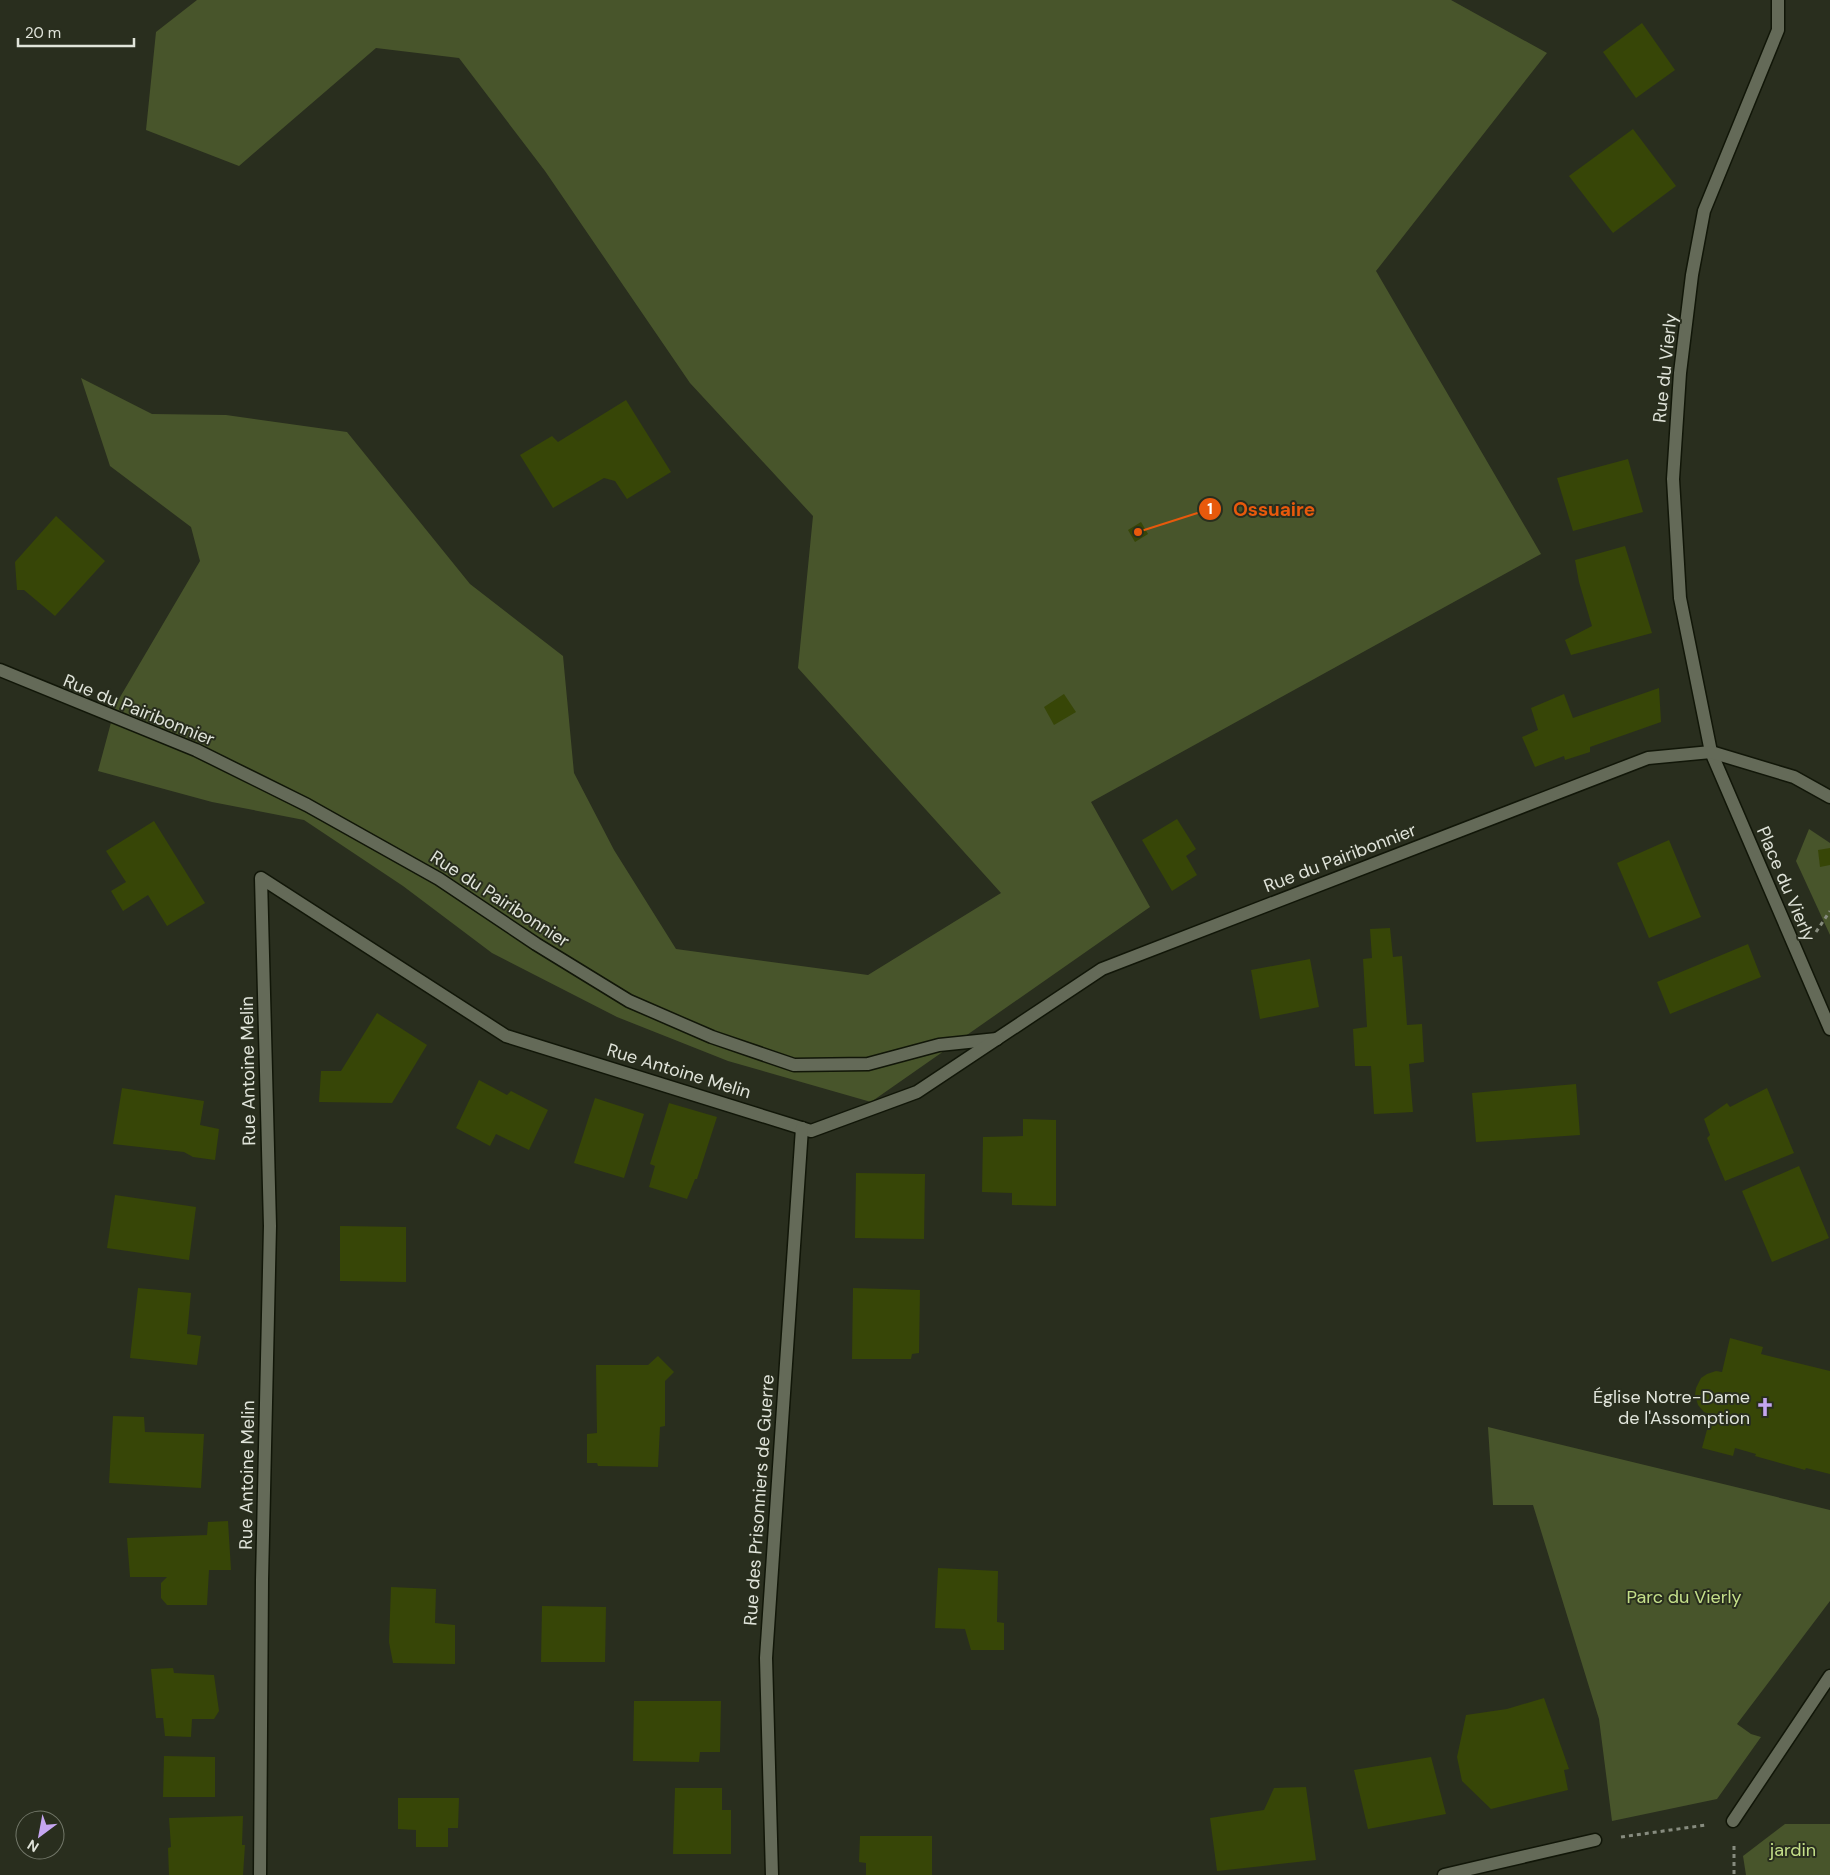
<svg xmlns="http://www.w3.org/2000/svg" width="1830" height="1875" viewBox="0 0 1830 1875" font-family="'DM Sans',sans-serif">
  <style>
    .green { fill: #48552b }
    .building { fill: #374607 }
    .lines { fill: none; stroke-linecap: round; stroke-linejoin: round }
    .minor-casing { stroke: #111608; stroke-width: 15 }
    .path { stroke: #878c7f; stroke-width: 3; stroke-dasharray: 4 4; stroke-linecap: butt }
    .minor { stroke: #646a58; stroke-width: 12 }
    .labels { text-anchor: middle; stroke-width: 4; stroke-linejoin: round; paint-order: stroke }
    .street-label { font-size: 18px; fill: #e0e4da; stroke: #292e1e }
    .poi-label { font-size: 18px; fill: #e0e4da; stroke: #292e1e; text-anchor: end }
    .park-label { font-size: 18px; fill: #c5e08a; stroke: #292e1e }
    .leader { fill: none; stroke: #e8590c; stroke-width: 2 }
    .callout-dot { fill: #e8590c; stroke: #292e1e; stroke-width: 2 }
    .mark-label { font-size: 15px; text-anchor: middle; font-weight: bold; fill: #fff }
    .callout-label { font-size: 19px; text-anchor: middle; font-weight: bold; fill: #e8590c; stroke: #292e1e; stroke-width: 4; stroke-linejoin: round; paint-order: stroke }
  </style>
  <rect width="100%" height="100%" fill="#292e1e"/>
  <g class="green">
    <path d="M197 0H1451L1547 53 1376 271 1541 554 1091 802 1150 907 871 1102 728 1061 617 1017 492 953 403 886 304 820 212 802 98 771 116 704 200 561 191 527 110 466 81 378 152 414 226 415 347 432 470 584 563 656 574 773 614 850 676 949 868 975 1001 893 798 668 813 516 690 383 545 171 459 58 376 48 239 166 146 130 156 32Z"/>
    <path d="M1809 829 1830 843V935L1796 861Z"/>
    <path d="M1488 1427 1830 1510V1601L1737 1724 1751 1734 1761 1737 1717 1799 1612 1821 1599 1719 1533 1505H1493Z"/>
    <path d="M1785 1824H1830V1875H1746L1743 1856Z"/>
  </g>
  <g class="building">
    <path d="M1642 23 1675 70 1636 98 1603 52Z"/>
    <path d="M1633 129 1676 186 1613 233 1569 176Z"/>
    <path d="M626 400 671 472 627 499 615 481 604 478 553 508 520 455 552 436 558 442Z"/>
    <path d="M1628 459 1643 512 1573 531 1557 478Z"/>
    <path d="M56 516 105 561 55 616 24 590H17L15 562Z"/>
    <path d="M1141 522 1148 534 1135 542 1128 530Z"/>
    <path d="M1625 546 1652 633 1571 655 1565 640 1592 626 1579 582 1575 560Z"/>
    <path d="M1659 688 1661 722 1590 747V752L1565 760 1564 756 1535 767 1522 737 1538 730 1531 708 1564 694 1573 718Z"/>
    <path d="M1064 694 1076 712 1054 725 1044 707Z"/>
    <path d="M1177 819 1196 849 1186 856 1197 875 1172 891 1142 840Z"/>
    <path d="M154 821 205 903 167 926 148 895 123 911 111 891 126 882 106 851Z"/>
    <path d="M1669 840 1701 917 1649 938 1617 863Z"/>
    <path d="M1830 848V865L1820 867 1818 850Z"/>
    <path d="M1390 928 1393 957 1402 956 1407 1025 1422 1024 1424 1062 1409 1064 1413 1112 1374 1114 1371 1066H1355L1353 1029 1367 1027 1363 959 1372 958 1370 929Z"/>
    <path d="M1748 944 1761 977 1670 1014 1657 982Z"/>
    <path d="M1310 959 1319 1007 1260 1019 1251 970Z"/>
    <path d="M377 1013 427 1045 392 1103 319 1102 321 1071H341Z"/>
    <path d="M479 1080 507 1095 511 1091 548 1110 529 1150 496 1134 490 1146 456 1128Z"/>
    <path d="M1576 1084 1580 1135 1476 1142 1472 1093Z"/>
    <path d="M122 1088 204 1101 200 1125 219 1129 215 1160 193 1157 184 1152 113 1144Z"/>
    <path d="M1767 1088 1794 1153 1725 1181 1707 1138 1710 1135 1704 1119 1727 1103 1730 1107Z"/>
    <path d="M595 1098 644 1114 624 1178 574 1163Z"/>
    <path d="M669 1103 717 1117 697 1179H695L687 1199 649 1187 655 1166 650 1164Z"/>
    <path d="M1023 1119 1056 1120V1206L1012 1205V1193L982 1192 983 1137 1023 1136Z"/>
    <path d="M1799 1166 1829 1238 1772 1262 1742 1191Z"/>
    <path d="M856 1173 925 1174 924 1239 855 1238Z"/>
    <path d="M115 1195 196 1207 189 1260 107 1248Z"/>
    <path d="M340 1226 406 1227V1282L340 1281Z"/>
    <path d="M138 1288 191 1293 187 1334 201 1336 197 1365 130 1358Z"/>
    <path d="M853 1288 920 1290 919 1353 912 1354 911 1359H852Z"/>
    <path d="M1730 1338 1763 1347 1761 1354 1830 1371V1474L1806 1468 1805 1470 1755 1456 1756 1454 1735 1448 1733 1456 1702 1448 1711 1415 1704 1412 1698 1405 1695 1395 1696 1388 1701 1378 1707 1374 1716 1371 1722 1372Z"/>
    <path d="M658 1356 674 1372 665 1381V1426L660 1427 658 1467 598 1466 597 1463H587V1434L597 1433 596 1365H648Z"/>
    <path d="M113 1416 144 1417 145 1432 204 1434 201 1488 109 1483Z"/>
    <path d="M228 1521 231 1570H209L207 1605H167L161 1598V1583L167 1577H130L127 1538 207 1535 208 1522Z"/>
    <path d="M938 1568 998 1571 997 1622 1004 1623V1650H971L965 1629 935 1628Z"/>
    <path d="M391 1587 436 1589 435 1623 455 1625V1664L393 1663 389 1642Z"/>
    <path d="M542 1606 606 1607 605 1662H541Z"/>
    <path d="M173 1668 174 1673 214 1675 219 1711 214 1719H192L191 1737 165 1736 163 1718H156L151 1669Z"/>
    <path d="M1544 1698 1569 1769 1564 1770 1568 1790 1491 1809 1462 1781 1457 1757 1466 1715 1507 1709Z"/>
    <path d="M634 1701H721L720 1752H700L699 1762 633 1761Z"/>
    <path d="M164 1756 215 1757V1797H163Z"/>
    <path d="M1431 1757 1446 1814 1368 1829 1354 1770Z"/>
    <path d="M1306 1787 1316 1860 1217 1871 1210 1818 1264 1810 1274 1788Z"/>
    <path d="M675 1788H722V1810H731V1854H673Z"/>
    <path d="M398 1798H459L458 1828H448V1847H416V1830L398 1829Z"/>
    <path d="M243 1816 242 1845H245L243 1875H169L168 1848 171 1847 169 1818Z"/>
    <path d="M860 1836H932V1875H866V1863L859 1862Z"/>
  </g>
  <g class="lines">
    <g class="minor-casing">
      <g id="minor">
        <path d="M1778 0V30L1704 211 1692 275 1680 373 1673 479 1680 598 1711 752 1830 1029"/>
        <path d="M0 670 196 750 307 805 439 879 536 944 629 1001 712 1037 794 1065 868 1064 939 1045 997 1039"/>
        <path d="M1733 1821 1830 1676"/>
        <path d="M260 1875 262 1580 270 1226 261 878 506 1036 811 1131 917 1092 1102 969 1648 758 1711 752 1794 777 1830 797"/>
        <path d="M772 1875 766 1658 802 1128"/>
        <path d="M1444 1875 1595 1840"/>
      </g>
    </g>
    <g class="path">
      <path d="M1816 932 1830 911"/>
      <path d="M1621 1837 1706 1825"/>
      <path d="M1734 1846V1875"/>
    </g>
    <use href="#minor" class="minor"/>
  </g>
  <defs>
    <g id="church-bare" transform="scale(1.5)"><path d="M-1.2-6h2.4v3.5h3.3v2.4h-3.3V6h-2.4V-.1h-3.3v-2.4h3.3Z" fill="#c5a6f1" stroke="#292e1e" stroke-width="2.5" paint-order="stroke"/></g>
  </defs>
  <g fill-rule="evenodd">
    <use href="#church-bare" x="1765" y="1407"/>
  </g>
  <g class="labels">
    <g class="street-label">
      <text transform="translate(1665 368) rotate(-84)" y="6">Rue du Vierly</text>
      <text transform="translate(139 710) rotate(22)" y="6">Rue du Pairibonnier</text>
      <text transform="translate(1340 858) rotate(-21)" y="6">Rue du Pairibonnier</text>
      <text transform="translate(1786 884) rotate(67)" y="6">Place du Vierly</text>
      <text transform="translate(500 899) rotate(33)" y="6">Rue du Pairibonnier</text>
      <text transform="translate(248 1071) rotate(-91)" y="6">Rue Antoine Melin</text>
      <text transform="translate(679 1071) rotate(17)" y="6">Rue Antoine Melin</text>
      <text transform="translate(247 1475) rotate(-89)" y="6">Rue Antoine Melin</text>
      <text transform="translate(759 1500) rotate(-86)" y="6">Rue des Prisonniers de Guerre</text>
    </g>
    <g class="poi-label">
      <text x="1750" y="1403">Église Notre-Dame<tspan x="1750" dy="21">de l'Assomption</tspan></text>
    </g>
    <g class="park-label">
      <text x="1684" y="1603">Parc du Vierly</text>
      <text x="1793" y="1856">jardin</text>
    </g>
  </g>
  <path class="leader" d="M1138 532L1210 509"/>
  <g class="callout-dot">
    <circle cx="1138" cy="532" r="5"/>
    <circle cx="1210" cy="509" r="12"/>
  </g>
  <g class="mark-label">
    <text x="1210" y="514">1</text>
  </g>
  <g class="callout-label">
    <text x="1274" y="516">Ossuaire</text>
  </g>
  <g transform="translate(40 1835) rotate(212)"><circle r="24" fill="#292e1e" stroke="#727769"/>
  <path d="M0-4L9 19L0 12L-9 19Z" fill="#c5a6f1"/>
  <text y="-8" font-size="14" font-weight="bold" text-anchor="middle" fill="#e0e4da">N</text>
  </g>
  <path d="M18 38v8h116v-8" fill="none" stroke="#e0e4da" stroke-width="2.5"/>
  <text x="25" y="38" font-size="15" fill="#e0e4da" stroke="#292e1e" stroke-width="4" paint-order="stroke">20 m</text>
</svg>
